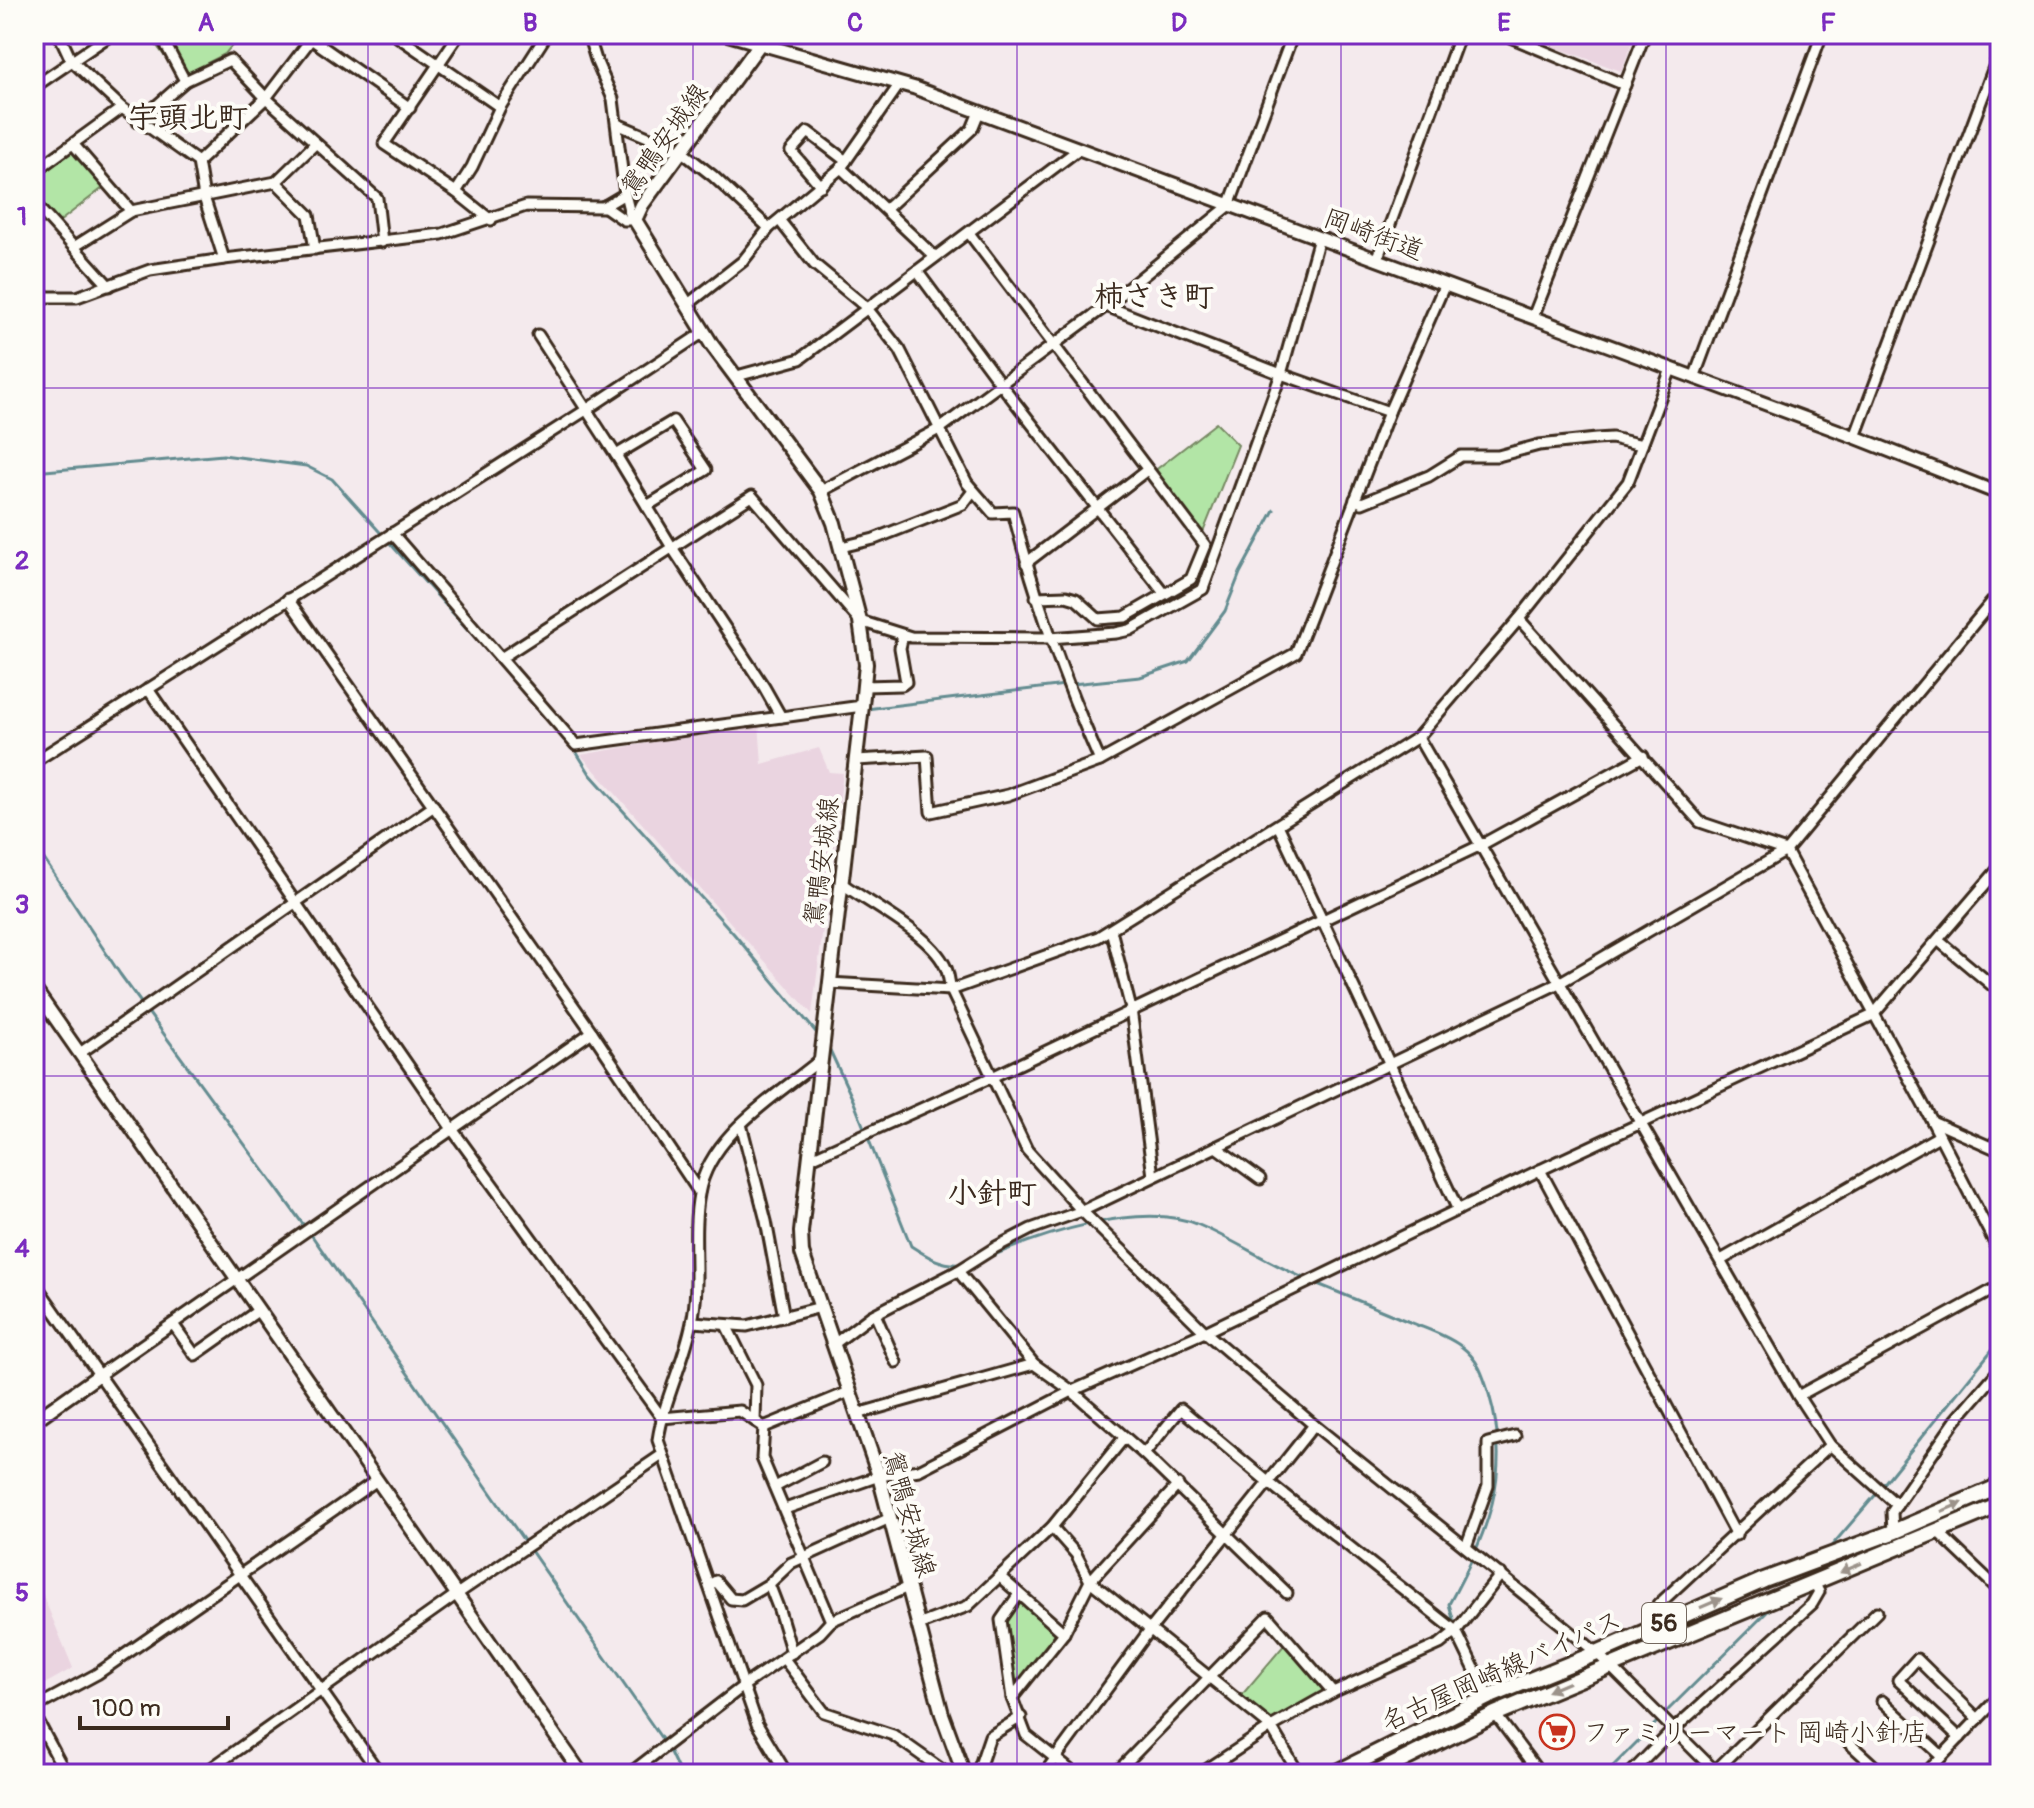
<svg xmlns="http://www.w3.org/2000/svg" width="2034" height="1808" viewBox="0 0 2034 1808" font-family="Pangolin,'Klee One',sans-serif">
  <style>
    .built { fill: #ead4e0 }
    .green { fill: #b2e5a6; stroke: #768862; stroke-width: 2 }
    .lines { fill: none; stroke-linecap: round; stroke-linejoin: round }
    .stream { stroke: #648c90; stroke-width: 3 }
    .minor-casing { stroke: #3b2a1e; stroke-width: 15 }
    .tertiary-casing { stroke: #3b2a1e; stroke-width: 17 }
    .secondary-casing { stroke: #3b2a1e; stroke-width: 18 }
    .primary-casing { stroke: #3b2a1e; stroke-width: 20 }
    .minor { stroke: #fdfcf7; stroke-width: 9 }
    .tertiary { stroke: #fdfcf7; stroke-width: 11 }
    .secondary { stroke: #fdfcf7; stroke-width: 12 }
    .primary { stroke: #fdfcf7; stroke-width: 14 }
    .oneway { fill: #9c938a }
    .grid { fill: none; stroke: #7b2cbf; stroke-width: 2; stroke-opacity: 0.55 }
    .labels { text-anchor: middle; stroke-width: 8; stroke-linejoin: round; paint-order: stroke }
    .shield { fill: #fdfcf7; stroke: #75695f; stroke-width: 2 }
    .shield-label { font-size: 24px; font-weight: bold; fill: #3b2a1e }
    .street-label { font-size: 26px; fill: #3b2a1e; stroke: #fdfcf7 }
    .poi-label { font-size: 26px; fill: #3b2a1e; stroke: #fdfcf7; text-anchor: start }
    .quarter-label { font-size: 30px; font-weight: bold; fill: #3b2a1e; stroke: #fdfcf7 }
    .neatline { fill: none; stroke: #7b2cbf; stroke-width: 3 }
    .grid-label { font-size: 26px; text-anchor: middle; font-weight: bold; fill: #7b2cbf }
  </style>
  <rect width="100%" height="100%" fill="#f4eaed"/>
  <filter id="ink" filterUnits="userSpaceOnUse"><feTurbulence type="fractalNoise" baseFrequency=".0125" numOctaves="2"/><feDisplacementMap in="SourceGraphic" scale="16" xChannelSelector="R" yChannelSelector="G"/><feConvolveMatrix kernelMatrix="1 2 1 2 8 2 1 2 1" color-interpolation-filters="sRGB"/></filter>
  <g filter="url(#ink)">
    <g class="built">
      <path d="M1519 34H1636L1621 71Z"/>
      <path d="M759 723 762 764 819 748 829 772 843 773 812 1014 581 755Z"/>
      <path d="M34 1574 73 1668 34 1690Z"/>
    </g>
    <g class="green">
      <path d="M148 34H236L239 37 225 54 180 77Z"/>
      <path d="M74 151 104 187 59 222 34 197V180Z"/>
      <path d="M1216 423 1238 445 1202 535 1153 472Z"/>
      <path d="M1021 1601 1060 1634 1014 1687 1004 1622Z"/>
      <path d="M1285 1644 1325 1691 1271 1722 1241 1696Z"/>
    </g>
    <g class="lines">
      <g class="stream">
        <path d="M34 472 223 455 306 466 332 479 524 692"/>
        <path d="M1072 684 1140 677 1188 661 1225 611 1240 573 1274 510"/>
        <path d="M866 709 1065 685"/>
        <path d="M779 722 827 715"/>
        <path d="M572 745 590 774 734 934 820 1037"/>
        <path d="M34 844 120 974 305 1227"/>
        <path d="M828 1046 853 1100 911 1246C928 1257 942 1266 962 1264"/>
        <path d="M310 1233 664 1742"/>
        <path d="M985 1259C1039 1235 1142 1200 1199 1225 1236 1241 1270 1264 1308 1280"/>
        <path d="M1315 1283C1348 1296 1380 1310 1412 1323 1429 1330 1448 1336 1462 1347 1478 1359 1483 1375 1489 1394 1513 1473 1487 1535 1449 1604L1455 1626"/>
        <path d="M1882 1486 2000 1340"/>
        <path d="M1828 1550 1878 1492"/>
        <path d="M1797 1582 1809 1570"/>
        <path d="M1664 1714 1775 1604"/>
        <path d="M668 1748 680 1774"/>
        <path d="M1605 1774 1659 1720"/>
      </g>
      <g class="minor-casing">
        <g id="minor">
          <path d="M59 34 71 60 122 108 198 162 204 197 224 259"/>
          <path d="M304 34 410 108"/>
          <path d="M394 34 500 107"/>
          <path d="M459 34 384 144 456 192 491 220"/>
          <path d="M588 34 596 60 613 99 625 194 630 214 635 220"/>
          <path d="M1503 34 1625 85"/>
          <path d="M185 81 230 60 266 98 377 198 382 242"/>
          <path d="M34 87 112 34"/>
          <path d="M138 122 185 81 160 34"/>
          <path d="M617 124 681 151 713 176 769 228"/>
          <path d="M74 145 131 211"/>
          <path d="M198 162 266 98 315 34"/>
          <path d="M841 168 935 257"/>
          <path d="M34 172 122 108"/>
          <path d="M276 182 309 215 315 249"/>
          <path d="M821 186 791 151 808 132 846 161"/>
          <path d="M456 192 472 167 500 107 547 34"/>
          <path d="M34 203 109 286"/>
          <path d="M604 206 624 220H635"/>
          <path d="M886 209 972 129 979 112"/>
          <path d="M780 221 814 264 866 307 900 350 967 483 993 513 1013 512C1035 598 1064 680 1100 761"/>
          <path d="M969 233 1205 545 1191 579 1125 617 1098 619 1076 599 1066 596 1036 597"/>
          <path d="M74 247 131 211 276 182 315 144"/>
          <path d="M1377 260 1460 34"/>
          <path d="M917 271 1000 383 1164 593"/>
          <path d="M34 288 47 297H77L150 270 224 259 442 234 526 206 603 207 625 194"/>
          <path d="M687 305 743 261 769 228 841 168 899 85"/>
          <path d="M1106 306 1281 374 1389 412"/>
          <path d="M1533 317 1645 34"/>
          <path d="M538 335 616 455 673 549 764 687 781 717"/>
          <path d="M737 376 800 359 1079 149"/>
          <path d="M1694 378 1822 34"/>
          <path d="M1855 437 2000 51"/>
          <path d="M616 455 673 421 706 470 647 506"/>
          <path d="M821 491 941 428 1106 306 1229 206 1293 34"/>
          <path d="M1355 499 1362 503 1429 476 1461 456H1498L1539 445 1596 439 1612 438 1642 445"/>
          <path d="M392 533 576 745 862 706"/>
          <path d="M841 547 874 539 963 504 973 491"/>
          <path d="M1026 563 1147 470"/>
          <path d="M288 599 592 1032 699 1192"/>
          <path d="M1519 619 1700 822 1786 851 1932 1121 2000 1253"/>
          <path d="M501 658 752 496 860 621 911 637 1050 638 1116 633 1130 630 1203 589 1281 374 1319 238"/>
          <path d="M864 686 902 685 906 682 900 648 903 635"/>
          <path d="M148 689 452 1129 662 1418"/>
          <path d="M1418 737 1798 1396 1830 1445 1897 1505"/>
          <path d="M856 760 927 756 931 812 1008 795 1100 761 1296 653 1389 412 1445 284"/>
          <path d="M34 762 586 410 704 332"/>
          <path d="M1278 825 1458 1210"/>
          <path d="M841 883C870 904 930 934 945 966 949 973 949 983 951 990L1027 1150 1082 1211 1205 1332 1314 1425 1597 1653 1718 1774"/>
          <path d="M1111 930 1131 1009 1153 1176"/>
          <path d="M1939 941 2000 992"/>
          <path d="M829 983 951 990 1098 937 1418 737 1519 619 1628 482 1671 369"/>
          <path d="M80 1053 434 806"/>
          <path d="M1932 1121 2000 1151"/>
          <path d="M741 1124 766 1221 784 1317"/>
          <path d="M1992 1146 2000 1136"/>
          <path d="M1216 1147 1260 1179"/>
          <path d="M809 1159 992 1077 1481 845 1643 756"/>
          <path d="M1540 1170 1736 1535"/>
          <path d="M1721 1260 1939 1136"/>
          <path d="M958 1271 1034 1364 1072 1391 1144 1454 1287 1593"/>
          <path d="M34 1282 380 1774"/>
          <path d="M875 1314 896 1362"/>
          <path d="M693 1322 747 1326 821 1307"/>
          <path d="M173 1324 195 1355 259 1310"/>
          <path d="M726 1325 756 1385 755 1421"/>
          <path d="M834 1344 871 1316 958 1271 996 1247 1031 1229 1082 1211 1559 983 1786 851 2000 592"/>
          <path d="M99 1375 592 1032"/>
          <path d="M1798 1396 2000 1286"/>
          <path d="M857 1414 1034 1364"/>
          <path d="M662 1418 740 1411 764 1427"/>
          <path d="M764 1427 762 1458 831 1621"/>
          <path d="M764 1427 849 1392"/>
          <path d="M1144 1454 1181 1409 1268 1482 1456 1631 1488 1697"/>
          <path d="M775 1487 822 1462"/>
          <path d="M785 1509 879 1476 919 1470 1072 1391 1205 1332 1540 1170 1873 1015 2000 867"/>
          <path d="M1052 1527 1076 1554 1090 1581 1271 1727 1299 1774"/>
          <path d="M1937 1531 2000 1591"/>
          <path d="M1893 1532 1892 1512 1956 1420 2000 1369"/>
          <path d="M1466 1547 1488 1486V1443L1515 1436"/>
          <path d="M999 1576 1064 1633"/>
          <path d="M709 1585 716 1581 731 1599 742 1600 769 1584"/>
          <path d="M1019 1594 1001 1620 1012 1698 1026 1735 1075 1774"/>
          <path d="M918 1625 968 1606 1052 1527 1124 1438"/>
          <path d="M1660 1625 1656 1612 1658 1605 1830 1445"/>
          <path d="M792 1653 779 1610 769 1584 791 1563 890 1518"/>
          <path d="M785 1660 824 1712 893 1735 948 1774"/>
          <path d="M1012 1698 1064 1633 1090 1581 1178 1485"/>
          <path d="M1882 1701 1942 1756"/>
          <path d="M34 1708 97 1674 377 1480"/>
          <path d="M34 1714 66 1774"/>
          <path d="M1495 1714 1540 1774"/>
          <path d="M1960 1738 1898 1680 1917 1659 1978 1719"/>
          <path d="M1848 1742 1883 1774"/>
          <path d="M1715 1771 1877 1612"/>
          <path d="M203 1774 457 1594 662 1455"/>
          <path d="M629 1774 746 1684 820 1633 831 1621 908 1587"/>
          <path d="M787 1774 757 1724 658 1440C664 1399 684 1363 692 1322 701 1281 691 1235 699 1194 709 1134 777 1096 820 1060"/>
          <path d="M977 1774 990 1736 1021 1717"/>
          <path d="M1044 1774 1149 1631 1314 1425"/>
          <path d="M1115 1774 1268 1617 1333 1692"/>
          <path d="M1200 1774 1271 1727 1333 1692 1440 1644 1456 1631 1501 1574"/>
          <path d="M1630 1774 1674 1729 1812 1604 1819 1592 1815 1584"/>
          <path d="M1925 1774 2000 1696"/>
        </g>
      </g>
      <g class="tertiary-casing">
        <g id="tertiary">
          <path d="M726 34 915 88 1855 437 2000 494"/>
          <path d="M34 988 582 1774"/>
          <path d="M34 1421 99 1375"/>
        </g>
      </g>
      <g class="secondary-casing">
        <path id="secondary" d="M767 34 642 205 635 220 712 345 821 491 834 523 860 621 866 664 862 706 801 1232 802 1253 879 1476 942 1714 964 1774"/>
      </g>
      <g class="primary-casing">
        <g id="primary">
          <path d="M1334 1774 1488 1697 1597 1653 1764 1580 1893 1532 2000 1486"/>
          <path d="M1375 1774 1495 1714 2000 1505"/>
        </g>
      </g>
      <use href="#minor" class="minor"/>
      <use href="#tertiary" class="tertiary"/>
      <use href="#secondary" class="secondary"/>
      <use href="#primary" class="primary"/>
    </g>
    <defs><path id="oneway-solid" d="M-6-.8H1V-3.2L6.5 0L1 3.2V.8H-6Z" transform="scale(2)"/></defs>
    <g class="oneway">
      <use href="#oneway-solid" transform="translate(1952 1507) rotate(-23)"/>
      <use href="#oneway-solid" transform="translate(1851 1568) rotate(156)"/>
      <use href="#oneway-solid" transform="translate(1711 1603) rotate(-23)"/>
      <use href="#oneway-solid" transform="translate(1558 1687) rotate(157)"/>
    </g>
  </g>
  <path class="grid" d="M368 34V1774M693 34V1774M1017 34V1774M1341 34V1774M1666 34V1774M34 388H2000M34 732H2000M34 1076H2000M34 1420H2000"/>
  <defs>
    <g id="supermarket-ring" transform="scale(1.8)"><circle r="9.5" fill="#fdfcf7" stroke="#c8321e" stroke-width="1.5"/><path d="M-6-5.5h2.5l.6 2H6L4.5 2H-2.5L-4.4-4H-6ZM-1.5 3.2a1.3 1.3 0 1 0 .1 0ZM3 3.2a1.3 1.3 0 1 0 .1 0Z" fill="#c8321e"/></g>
  </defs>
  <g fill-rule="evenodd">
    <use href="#supermarket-ring" x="1557" y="1732"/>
  </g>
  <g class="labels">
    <rect class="shield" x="1642" y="1603" width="44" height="40" rx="6"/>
    <g class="shield-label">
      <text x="1664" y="1631">56</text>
    </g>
    <g class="street-label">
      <text transform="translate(664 139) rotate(-55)" y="9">鴛鴨安城線</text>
      <text transform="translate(1374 234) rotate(20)" y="9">岡崎街道</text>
      <text transform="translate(821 861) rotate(-83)" y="9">鴛鴨安城線</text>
      <text transform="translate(910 1514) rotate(74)" y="9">鴛鴨安城線</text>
      <text transform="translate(1501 1670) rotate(-24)" y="9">名古屋岡崎線バイパス</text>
    </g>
    <g class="poi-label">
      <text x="1583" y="1741">ファミリーマート 岡崎小針店</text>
    </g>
    <g class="quarter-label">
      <text x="188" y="127">宇頭北町</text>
      <text x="1154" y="306">柿さき町</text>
      <text x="992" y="1203">小針町</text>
    </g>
  </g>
  <rect width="2034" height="1808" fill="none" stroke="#fdfcf7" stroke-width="88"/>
  <path d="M80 1716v12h148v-12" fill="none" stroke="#3b2a1e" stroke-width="4"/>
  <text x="92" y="1716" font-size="24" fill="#3b2a1e" stroke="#fdfcf7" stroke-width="6" paint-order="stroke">100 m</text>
  <rect x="44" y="44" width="1946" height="1720" class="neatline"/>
  <g class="grid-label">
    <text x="206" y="31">A</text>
    <text x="530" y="31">B</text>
    <text x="855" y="31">C</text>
    <text x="1179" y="31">D</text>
    <text x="1504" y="31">E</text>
    <text x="1828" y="31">F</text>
    <text x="22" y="225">1</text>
    <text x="22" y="569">2</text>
    <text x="22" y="913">3</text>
    <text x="22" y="1257">4</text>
    <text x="22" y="1601">5</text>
  </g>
</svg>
